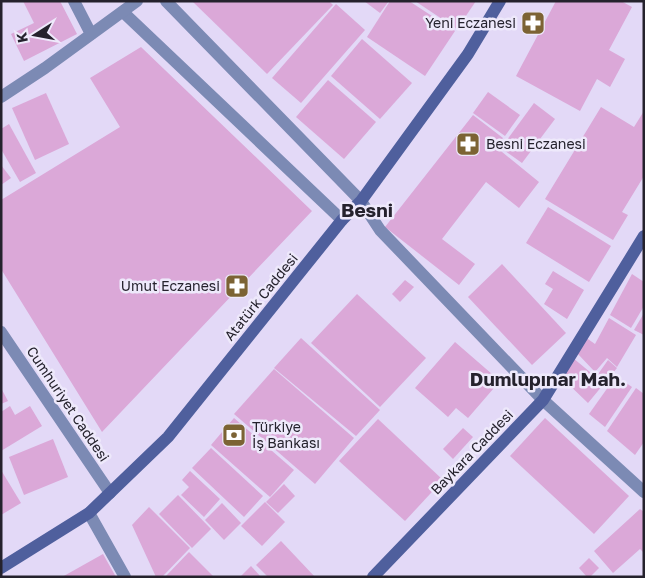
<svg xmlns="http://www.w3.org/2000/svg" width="645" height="578" viewBox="0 0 645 578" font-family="'Golos Text',sans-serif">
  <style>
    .building { fill: #dba8d8 }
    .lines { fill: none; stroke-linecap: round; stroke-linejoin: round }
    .street { stroke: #7c8ab4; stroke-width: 12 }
    .secondary { stroke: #4f5f9d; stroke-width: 12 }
    .labels { text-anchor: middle; stroke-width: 5; stroke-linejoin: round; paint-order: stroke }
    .poi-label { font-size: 14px; fill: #25222d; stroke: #eee9fb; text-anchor: end }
    .street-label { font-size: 14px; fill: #25222d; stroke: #eee9fb }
    .district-label { font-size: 19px; font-weight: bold; fill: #25222d; stroke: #eee9fb }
  </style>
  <rect width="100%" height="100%" fill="#e3d9f7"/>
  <g class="building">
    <path d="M23 1H60L77 34 24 61 11 34 34 23Z"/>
    <path d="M192 1H329L333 5 267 74Z"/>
    <path d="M364 1H389L380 13Z"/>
    <path d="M390 1H409L455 31 425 76 367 37Z"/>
    <path d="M415 1H476L457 29Z"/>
    <path d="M556 1H621L632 7 609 50 625 59 610 87 597 79 580 111 516 76Z"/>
    <path d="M336 4 365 30 301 103 272 78Z"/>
    <path d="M362 39 412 83 380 119 331 76Z"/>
    <path d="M141 47 312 211 102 432 1 269V200L120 127 90 78Z"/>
    <path d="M328 80 376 122 344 159 296 117Z"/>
    <path d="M488 92 520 115 505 136 473 113Z"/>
    <path d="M46 93 69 144 35 160 12 108Z"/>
    <path d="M534 103 555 119 522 163 501 148Z"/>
    <path d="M601 107 634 127 644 111V176L622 212 628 215 613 240 545 199Z"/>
    <path d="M473 115 503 138 496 147 539 182 519 208 486 182 442 239 475 264 459 285 385 227Z"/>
    <path d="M9 124 36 173 20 182 1 149V129Z"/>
    <path d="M1 165 11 178 1 185Z"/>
    <path d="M548 207 611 246 589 282 526 243Z"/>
    <path d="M502 264 566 333 532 365 468 297Z"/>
    <path d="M553 271 584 290 567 319 544 304 553 289 545 284Z"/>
    <path d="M632 274 644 282V306L631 328 610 315Z"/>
    <path d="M405 280 414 287 400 302 392 294Z"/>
    <path d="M357 294 426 358 380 407 311 343Z"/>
    <path d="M644 313V335L634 330Z"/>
    <path d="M609 318 636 335 617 367 607 358 595 372 577 353 585 337 595 344Z"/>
    <path d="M301 338 380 410 356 436 274 368Z"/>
    <path d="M455 342 500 381 468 418 456 408 448 417 415 388Z"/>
    <path d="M573 358 596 377 608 360 617 368 588 403 563 379Z"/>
    <path d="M274 369 354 438 315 484 234 414Z"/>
    <path d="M616 376 632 387 605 427 589 414Z"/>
    <path d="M1 388 8 401 1 404Z"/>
    <path d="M636 388 644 394V442L635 455 607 431Z"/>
    <path d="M10 406 15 415 30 406 42 426 1 451V412Z"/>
    <path d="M234 418 294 470 270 497 211 445Z"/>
    <path d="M545 418 629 496 594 534 510 456Z"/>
    <path d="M378 419 443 480 405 521 339 461Z"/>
    <path d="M463 428 473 437 453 459 443 449Z"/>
    <path d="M53 439 68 477 24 495 9 457Z"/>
    <path d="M211 448 263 496 244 517 192 468Z"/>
    <path d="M1 470 21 503 1 515Z"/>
    <path d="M190 471 220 499 204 517 181 495 189 487 182 480Z"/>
    <path d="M284 484 295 496 278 513 266 502Z"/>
    <path d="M178 495 211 529 192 548 159 514Z"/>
    <path d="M265 502 285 522 262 546 241 526Z"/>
    <path d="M222 503 241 523 224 540 205 520Z"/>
    <path d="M149 507 190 548 162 577H156L132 525Z"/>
    <path d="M640 509 644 512V553L640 549 613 573 594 551Z"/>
    <path d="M281 541 315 577H268L256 565Z"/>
    <path d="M189 552 214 577H165Z"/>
    <path d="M103 554 116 577H62Z"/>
    <path d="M589 558 599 568 590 577H587L579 568Z"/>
    <path d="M251 566 261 577H240Z"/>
  </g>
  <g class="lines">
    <g class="street">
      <path d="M74 1 91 34"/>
      <path d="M166 1 361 201 380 230 543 400 644 492"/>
      <path d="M123 12 342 220"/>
      <path d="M1 97 45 68 137 1"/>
      <path d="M1 332 110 493"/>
      <path d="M89 513 125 577"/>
    </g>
    <g class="secondary">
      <path d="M1 568 89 513 168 437 342 220 361 201 468 54 500 1"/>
      <path d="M373 577 543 400 644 236"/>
    </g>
  </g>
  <defs>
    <g id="pharmacy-square" transform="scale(1.25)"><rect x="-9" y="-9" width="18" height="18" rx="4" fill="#7c6334" stroke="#eee9fb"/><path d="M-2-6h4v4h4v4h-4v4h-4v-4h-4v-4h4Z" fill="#fff"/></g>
    <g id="bank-square" transform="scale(1.25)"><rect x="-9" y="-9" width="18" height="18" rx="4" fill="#7c6334" stroke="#eee9fb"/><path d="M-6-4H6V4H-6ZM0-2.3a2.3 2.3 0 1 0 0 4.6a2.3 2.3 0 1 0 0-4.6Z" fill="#fff"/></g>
  </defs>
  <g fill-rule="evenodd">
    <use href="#pharmacy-square" x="533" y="23"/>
    <use href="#pharmacy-square" x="468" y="144"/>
    <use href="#pharmacy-square" x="237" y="286"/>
    <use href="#bank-square" x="234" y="435"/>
  </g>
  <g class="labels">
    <g class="poi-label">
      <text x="516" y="28">Yeni Eczanesi</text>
      <text x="486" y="149" text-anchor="start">Besni Eczanesi</text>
      <text x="220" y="291">Umut Eczanesi</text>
      <text x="252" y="432" text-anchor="start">Türkiye<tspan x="252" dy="16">İş Bankası</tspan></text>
    </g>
    <g class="street-label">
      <text transform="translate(261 297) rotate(-51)" y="5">Atatürk Caddesi</text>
      <text transform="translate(68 404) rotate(56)" y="5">Cumhuriyet Caddesi</text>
      <text transform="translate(472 452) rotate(-46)" y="5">Baykara Caddesi</text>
    </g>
    <g class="district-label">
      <text x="367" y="217">Besni</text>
      <text x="548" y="386">Dumlupınar Mah.</text>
    </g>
  </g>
  <rect width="645" height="578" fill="none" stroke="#25222d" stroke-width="5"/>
  <g transform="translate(35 35) rotate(259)" stroke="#eee9fb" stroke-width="4" paint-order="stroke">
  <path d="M0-4L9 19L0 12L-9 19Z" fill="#25222d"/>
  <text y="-8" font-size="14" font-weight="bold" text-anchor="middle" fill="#25222d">K</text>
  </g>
</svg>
